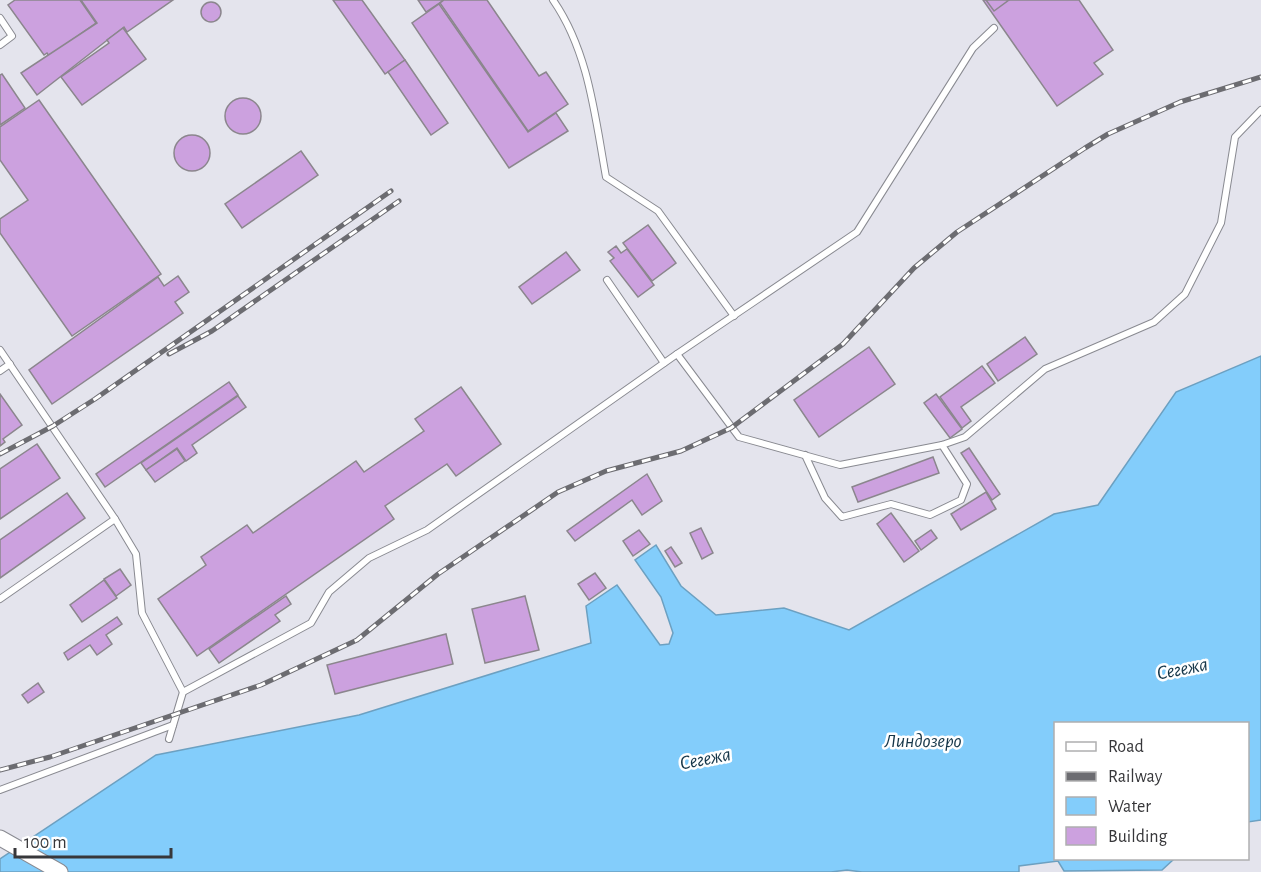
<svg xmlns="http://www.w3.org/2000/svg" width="1261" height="872" viewBox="0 0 1261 872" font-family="'Alegreya Sans',sans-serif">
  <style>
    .water { fill: #83cdfb; stroke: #6ca0c1; stroke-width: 1.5 }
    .building { fill: #cca1df; stroke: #8b868d; stroke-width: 1.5 }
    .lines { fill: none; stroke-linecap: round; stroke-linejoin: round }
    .service-casing { stroke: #898a91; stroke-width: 8 }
    .tertiary-casing { stroke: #898a91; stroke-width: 17 }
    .service { stroke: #fff; stroke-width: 6 }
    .tertiary { stroke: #fff; stroke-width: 15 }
    .rail-casing { stroke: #6c6c71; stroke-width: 5 }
    .rail { stroke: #fff; stroke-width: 3; stroke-dasharray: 9; stroke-linecap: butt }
    .labels { text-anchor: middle; stroke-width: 5; stroke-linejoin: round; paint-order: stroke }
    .water-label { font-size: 20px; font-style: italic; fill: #153649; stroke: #fff }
  </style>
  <rect width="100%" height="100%" fill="#e4e4ed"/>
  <path class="water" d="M1261 356V820L1248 822V724H1056V858L1174 859 1162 870 1064 871 1058 861 1019 866V872H862L847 870 831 872H0V859L156 755 359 715 591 643 586 606 617 585 660 645 669 644 673 633 661 597 635 560 656 545 681 586 716 615 784 608 849 630 1054 514 1098 505 1176 392Z"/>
  <g class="building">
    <path d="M15 0H80L96 23 49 56 47 53 44 55 8 5Z"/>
    <path d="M81 0H173L127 32 124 27 37 95 21 73 97 23Z"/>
    <path d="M333 0H362L405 60 385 74Z"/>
    <path d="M418 0H444L426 12Z"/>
    <path d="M444 0H487L539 76 546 72 568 104 528 131 440 3Z"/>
    <path d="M983 0H1079L1113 50 1094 63 1103 74 1057 106Z"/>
    <path d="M986 0H1009L994 11Z"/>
    <circle cx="211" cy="12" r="10"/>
    <path d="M439 4 528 132 556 113 568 131 509 168 412 23Z"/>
    <path d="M123 28 146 59 82 105 61 77 109 43 107 40Z"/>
    <path d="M405 60 448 123 431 135 388 72Z"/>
    <path d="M2 74 25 108 0 125V75Z"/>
    <circle cx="243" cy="116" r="18"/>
    <path d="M39 100 161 274 72 336 0 233V219L28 200 0 160V127Z"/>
    <circle cx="192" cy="153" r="18"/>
    <path d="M301 151 318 175 242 228 225 204Z"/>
    <path d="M648 225 676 263 652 281 623 243Z"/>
    <path d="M616 246 621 253 627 249 654 285 638 297 610 261 614 258 608 252Z"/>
    <path d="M566 252 580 270 532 304 519 287Z"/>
    <path d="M178 276 189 292 175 302 183 313 52 404 29 370 158 277 164 286Z"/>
    <path d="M1025 337 1037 354 998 381 987 364Z"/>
    <path d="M869 347 895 384 819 437 794 400Z"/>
    <path d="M982 366 995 383 961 407 971 421 962 428 940 397Z"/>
    <path d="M229 382 238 395 105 487 96 474Z"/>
    <path d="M461 387 501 444 456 476 447 464 385 506 394 519 197 656 158 599 206 565 201 557 247 525 253 533 356 461 364 472 424 431 415 419Z"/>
    <path d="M0 394 22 425 3 439 5 442 0 446Z"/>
    <path d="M936 394 962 429 950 438 924 403Z"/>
    <path d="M238 396 246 407 192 445 197 453 186 461 177 448 146 470 141 463Z"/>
    <path d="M37 444 60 478 0 519V469Z"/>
    <path d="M969 448 1000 494 992 500 961 453Z"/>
    <path d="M177 449 185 461 155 482 146 470Z"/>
    <path d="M933 457 939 473 858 502 852 487Z"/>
    <path d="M647 474 662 501 642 515 632 500 575 541 567 531Z"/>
    <path d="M986 492 996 509 961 530 951 514Z"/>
    <path d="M67 493 85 518 0 578V540Z"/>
    <path d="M891 513 919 551 904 562 877 524Z"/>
    <path d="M701 528 713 553 702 559 690 533Z"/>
    <path d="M639 530 650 544 633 556 623 541Z"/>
    <path d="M931 530 937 538 921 550 915 541Z"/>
    <path d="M671 547 682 563 675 567 665 551Z"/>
    <path d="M120 569 131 585 116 596 104 579Z"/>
    <path d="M595 573 606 588 589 600 578 584Z"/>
    <path d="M104 580 117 598 82 622 70 605Z"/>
    <path d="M286 596 291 604 275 615 280 621 219 663 209 649Z"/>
    <path d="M525 596 539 650 485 663 472 609Z"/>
    <path d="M117 617 122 624 106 635 112 644 97 655 90 645 68 660 64 653Z"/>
    <path d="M446 634 453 664 335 694 327 665Z"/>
    <path d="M38 683 44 692 28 703 22 695Z"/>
  </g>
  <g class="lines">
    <g class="service-casing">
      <g id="service">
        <path d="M553 0C589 52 595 117 606 177L658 211 734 316"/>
        <path d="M0 18 12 36 0 45"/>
        <path d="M994 28 973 48 857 232 677 354 739 437 840 465 942 445 965 437 1045 369 1154 322 1185 294 1221 223 1235 137 1261 110"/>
        <path d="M607 280 664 363"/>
        <path d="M0 350 115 519 0 599"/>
        <path d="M0 371 10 364"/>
        <path d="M805 455 825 498 842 517 891 504 930 515 961 500 967 484 942 445"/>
        <path d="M115 519 136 554 142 613 183 692"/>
        <path d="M169 739 183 692 311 623 329 592 369 558 427 530 677 354"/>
        <path d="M0 790 173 725"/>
      </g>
    </g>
    <g class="tertiary-casing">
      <path id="tertiary" d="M0 838 60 872"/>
    </g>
    <use href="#service" class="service"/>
    <use href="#tertiary" class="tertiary"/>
    <g class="rail-casing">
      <g id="rail">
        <path d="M169 354 212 331 399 201"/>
        <path d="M0 454 53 426 95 399 391 191"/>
        <path d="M0 770 50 757 261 685 357 640 438 574 558 492 606 471 681 451 731 428 843 344 914 268 957 232 1085 148 1108 134 1180 102 1261 77"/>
      </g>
    </g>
    <use href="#rail" class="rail"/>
  </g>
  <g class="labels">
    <g class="water-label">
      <text transform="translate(1182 668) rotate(-11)" y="7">Сегежа</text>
      <text x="923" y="747">Линдозеро</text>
      <text transform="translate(705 758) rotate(-11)" y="7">Сегежа</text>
    </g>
  </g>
  <rect x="1054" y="722" width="195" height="138" fill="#ffffff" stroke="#afafb0" stroke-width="1.5"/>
  <rect x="1066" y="742" width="30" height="9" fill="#ffffff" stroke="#afafb0" stroke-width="1.5"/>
  <text x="1108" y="752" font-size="18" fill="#37373a">Road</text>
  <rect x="1066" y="772" width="30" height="9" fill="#6c6c71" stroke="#afafb0" stroke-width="1.5"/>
  <text x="1108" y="782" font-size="18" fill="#37373a">Railway</text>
  <rect x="1066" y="797" width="30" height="18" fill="#83cdfb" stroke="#afafb0" stroke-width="1.5"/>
  <text x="1108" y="812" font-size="18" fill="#37373a">Water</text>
  <rect x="1066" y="827" width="30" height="18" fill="#cca1df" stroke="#afafb0" stroke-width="1.5"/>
  <text x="1108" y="842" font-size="18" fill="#37373a">Building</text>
  <path d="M15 848v9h156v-9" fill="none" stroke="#37373a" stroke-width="3"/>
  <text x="24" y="848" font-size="18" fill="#37373a" stroke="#ffffff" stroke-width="4.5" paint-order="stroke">100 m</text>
</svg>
